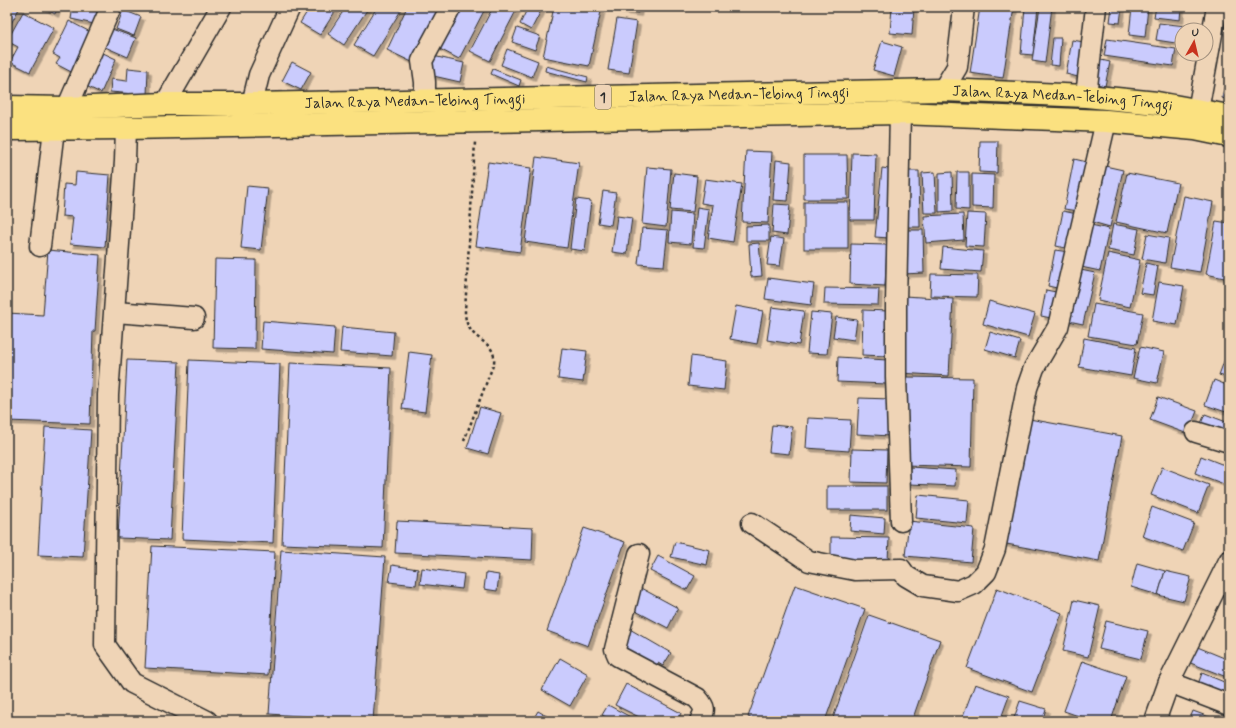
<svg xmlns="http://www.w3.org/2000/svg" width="1236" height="728" viewBox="0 0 1236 728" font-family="Mynerve,sans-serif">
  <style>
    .building { fill: #cacbfd; stroke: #2b2b2b; filter: url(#shadow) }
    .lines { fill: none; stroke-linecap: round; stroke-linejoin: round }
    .minor-casing { stroke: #2b2b2b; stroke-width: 23 }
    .highway-casing { stroke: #2b2b2b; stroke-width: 25 }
    .path { stroke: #2b2b2b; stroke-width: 2.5; stroke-dasharray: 3 3; stroke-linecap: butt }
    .minor { stroke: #efd4b6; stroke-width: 20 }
    .highway { stroke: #fbe180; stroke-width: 22 }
    .labels { text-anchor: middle; stroke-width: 3.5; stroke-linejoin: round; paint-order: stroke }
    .shield { fill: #efd4b6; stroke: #665e55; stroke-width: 1 }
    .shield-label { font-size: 14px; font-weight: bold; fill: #2b2b2b }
    .street-label { font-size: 15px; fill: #2b2b2b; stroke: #efd4b6 }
  </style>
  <defs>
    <filter id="shadow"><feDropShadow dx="3.5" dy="3.5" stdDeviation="0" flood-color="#0004"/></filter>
  </defs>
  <rect width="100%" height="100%" fill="#efd4b6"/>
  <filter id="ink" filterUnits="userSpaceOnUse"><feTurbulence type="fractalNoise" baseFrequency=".025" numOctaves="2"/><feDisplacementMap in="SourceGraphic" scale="8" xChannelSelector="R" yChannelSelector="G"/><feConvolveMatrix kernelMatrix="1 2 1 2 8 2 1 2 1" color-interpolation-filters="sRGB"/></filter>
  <g filter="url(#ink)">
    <g class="building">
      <path d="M7 7H20L7 31Z"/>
      <path d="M42 7H58L55 14Z"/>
      <path d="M73 7H98L94 24 71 19Z"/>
      <path d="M310 7H338L320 35 300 23Z"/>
      <path d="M346 7H369L344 45 328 34Z"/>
      <path d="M377 7H403L373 56 354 45Z"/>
      <path d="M407 7H443L416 64 387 50Z"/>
      <path d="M454 7H486L459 59 434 46Z"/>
      <path d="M493 7H518L490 61 470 51Z"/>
      <path d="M528 7H543L531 30 520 24Z"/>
      <path d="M554 7H602L589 66 543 57Z"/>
      <path d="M619 7H639L638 13 618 10Z"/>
      <path d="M892 7H914L912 35 890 33Z"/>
      <path d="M980 7H1014L1003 78 970 73Z"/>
      <path d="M1025 7H1038L1033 55 1021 54Z"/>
      <path d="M1040 7H1052L1045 63 1032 61Z"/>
      <path d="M1112 7H1122L1120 23 1110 22Z"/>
      <path d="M1132 7H1148L1145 37 1129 35Z"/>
      <path d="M1156 7H1181L1180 20 1154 17Z"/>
      <path d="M123 10 141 17 134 36 116 29Z"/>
      <path d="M23 12 54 28 30 72 10 62 18 47 7 41Z"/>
      <path d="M617 19 637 22 629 73 608 70Z"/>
      <path d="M69 21 98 36 77 75 56 64 60 58 53 54Z"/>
      <path d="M1159 23 1186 26V30H1182V44L1156 40Z"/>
      <path d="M517 28 540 36 535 50 512 42Z"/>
      <path d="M112 29 136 38 128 57 105 47Z"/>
      <path d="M1053 38H1061L1059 66 1050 65Z"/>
      <path d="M1107 39 1176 49 1173 66 1104 56Z"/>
      <path d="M1072 40 1084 42 1078 77 1066 74Z"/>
      <path d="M882 41 902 47 894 76 873 70Z"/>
      <path d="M507 49 538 61 532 77 501 65Z"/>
      <path d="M101 52 116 59 101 93 86 86Z"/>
      <path d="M433 56 464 63 460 82 429 75Z"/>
      <path d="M1097 59 1110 62 1105 86 1092 83Z"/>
      <path d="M292 62 311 72 301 90 282 81Z"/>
      <path d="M546 66 588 77 587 82 545 71Z"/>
      <path d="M128 68 148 70 147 95 110 92 111 79 127 81Z"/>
      <path d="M493 69 521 80 519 86 491 74Z"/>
      <path d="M1227 73 1229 74V100L1222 98Z"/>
      <path d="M980 141H998L997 173 979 172Z"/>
      <path d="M746 151 772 152 768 223 742 222Z"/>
      <path d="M852 153 876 154 874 220H850Z"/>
      <path d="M804 155H847L848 199H804Z"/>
      <path d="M536 157 579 163 567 248 525 242Z"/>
      <path d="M1074 159 1087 162 1078 211 1064 209Z"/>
      <path d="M776 160 791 162 788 201 773 200Z"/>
      <path d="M488 162 531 168 520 252 476 246Z"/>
      <path d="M1105 166 1123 170 1110 227 1092 222Z"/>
      <path d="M647 167 671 169 666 227 642 224Z"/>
      <path d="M882 168 896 170 889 238 875 237Z"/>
      <path d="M901 171H919L920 227H902Z"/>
      <path d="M76 172 110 175 105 247 70 244 73 217 62 216 64 184 75 185Z"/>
      <path d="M935 172 937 213H924L922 173Z"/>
      <path d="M952 172 953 211 939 212V173Z"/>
      <path d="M957 172H969V210L956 209Z"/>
      <path d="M674 173 697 176 693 212 670 210Z"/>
      <path d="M1127 173 1178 183 1167 233 1116 222Z"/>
      <path d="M972 174 994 175 993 208 972 207Z"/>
      <path d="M705 179 742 184 733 242 708 238 713 205 701 203Z"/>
      <path d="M247 186 268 188 261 250 241 248Z"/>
      <path d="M603 191 616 193 611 225 598 223Z"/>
      <path d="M1184 196 1213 202 1200 272 1170 267Z"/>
      <path d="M576 199 591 201 585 251 570 249Z"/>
      <rect x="804" y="202" width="44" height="47"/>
      <path d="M774 204 790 205 787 235 772 233Z"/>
      <path d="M697 207 709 209 704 248 693 247Z"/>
      <path d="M1063 211 1077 214 1070 249 1056 246Z"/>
      <path d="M671 212 693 214 691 244 669 242Z"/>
      <path d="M967 213 986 214 984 247 965 246Z"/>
      <path d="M963 214 964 240 926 243 924 216Z"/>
      <path d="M617 216 632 218 627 254 612 252Z"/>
      <path d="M1216 221 1229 223V279L1206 274Z"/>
      <path d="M1113 224 1139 229 1134 255 1108 250Z"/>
      <path d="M769 225V241H746V226Z"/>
      <path d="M1091 225 1109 229 1100 271 1081 267Z"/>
      <path d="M642 228 668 230 664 266 638 264Z"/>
      <path d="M902 230H923L924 273 903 274Z"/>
      <path d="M1147 234 1169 238 1165 263 1142 259Z"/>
      <path d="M771 237 784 239 780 266 767 265Z"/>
      <path d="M759 243 762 276 751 277 749 244Z"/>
      <path d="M851 244 887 245 885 286 850 284Z"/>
      <path d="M943 247 983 251 981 272 941 269Z"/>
      <path d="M48 250 100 255 95 331H93L90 424 7 421V313L43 315Z"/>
      <path d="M1055 250 1069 252 1061 289 1048 286Z"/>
      <path d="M1108 253 1140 260 1130 307 1098 300Z"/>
      <path d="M215 259 256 260 255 349 213 348Z"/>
      <path d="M1146 263 1158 266 1153 295 1140 293Z"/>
      <path d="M1076 269 1095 273 1083 324 1064 320Z"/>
      <path d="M931 274 978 275 977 297 930 296Z"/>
      <path d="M768 278 814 284 811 305 765 299Z"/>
      <path d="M1159 282 1184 286 1177 325 1152 321Z"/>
      <path d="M825 288 879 289 878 305 824 304Z"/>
      <path d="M1046 290 1061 293 1056 319 1041 316Z"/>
      <path d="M904 296 953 299 949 376 900 373Z"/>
      <path d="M989 301 1035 314 1028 337 983 324Z"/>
      <path d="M1094 304 1143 313 1137 344 1088 336Z"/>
      <path d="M736 306 763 311 757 344 730 339Z"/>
      <path d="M772 307 804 311 799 345 767 340Z"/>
      <path d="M863 310 889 311 887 356 862 355Z"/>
      <path d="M811 312 832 314 827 354 807 353Z"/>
      <path d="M836 317 857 320 854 340 833 337Z"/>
      <path d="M263 321 335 327 333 354 261 349Z"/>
      <path d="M342 327 394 332 392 356 340 352Z"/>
      <path d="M990 332 1020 341 1015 358 985 349Z"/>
      <path d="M1084 338 1136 348 1131 376 1079 367Z"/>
      <path d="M1140 347 1164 352 1157 383 1133 378Z"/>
      <path d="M562 348 587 351 583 382 558 379Z"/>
      <path d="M1229 348V378L1219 375Z"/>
      <path d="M409 352 432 355 425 412 402 409Z"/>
      <path d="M691 356 727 361 724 390 688 386Z"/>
      <path d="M838 357 887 360 886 384 837 382Z"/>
      <path d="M127 360 179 362 170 540 118 538Z"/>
      <path d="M189 360 280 364 273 543 182 539Z"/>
      <path d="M290 363 391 368 383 548 282 544Z"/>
      <path d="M907 377 973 378 971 467 905 465Z"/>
      <path d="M1214 380 1229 386V413L1205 405Z"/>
      <path d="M1158 397 1197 411 1188 434 1150 420Z"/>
      <path d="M859 398 891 399 890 436 857 434Z"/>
      <path d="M480 407 501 413 488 454 467 448Z"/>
      <path d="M1205 414 1229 423V440L1199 428Z"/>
      <path d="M808 418 851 420 849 451 806 448Z"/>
      <path d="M1024 418 1122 436 1099 561 1001 543Z"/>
      <path d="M772 425 792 427 789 454 769 452Z"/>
      <path d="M45 427 91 430 83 557 38 555Z"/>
      <path d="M852 449 887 450 886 483 851 482Z"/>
      <path d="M1201 456 1229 467V486L1195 473Z"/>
      <path d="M910 467 956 470 955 486 909 484Z"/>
      <path d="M1162 467 1209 485 1198 513 1151 495Z"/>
      <rect x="827" y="486" width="60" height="24"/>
      <path d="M918 495 969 500 967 523 916 518Z"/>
      <path d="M1152 507 1194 523 1183 551 1142 536Z"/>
      <path d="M851 515 885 518 884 534 850 531Z"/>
      <path d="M397 521 533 528 532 560 395 553Z"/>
      <path d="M909 521 974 528 971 562 905 556Z"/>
      <path d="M584 528 625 542 588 646 547 631Z"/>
      <path d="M831 537 889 538 888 561 831 560Z"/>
      <path d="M675 542 710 550 707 565 671 557Z"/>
      <path d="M152 546 275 552 268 675 145 668Z"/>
      <path d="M281 550 385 557 373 721 269 714Z"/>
      <path d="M658 556 695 576 687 590 650 571Z"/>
      <path d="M1137 563 1165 571 1158 595 1131 587Z"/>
      <path d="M392 565 418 569 416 585 389 582Z"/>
      <path d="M422 568 464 574 462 589 420 584Z"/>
      <path d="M1165 571 1191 577 1184 601 1158 595Z"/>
      <path d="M486 573 499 575 497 591 484 589Z"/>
      <path d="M795 585 865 609 825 721H758L748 717Z"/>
      <path d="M637 586 678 608 668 628 626 606Z"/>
      <path d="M997 588 1062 613 1032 692 967 668Z"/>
      <path d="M1074 600 1100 606 1088 657 1063 651Z"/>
      <path d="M869 615 940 640 912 721H832Z"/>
      <path d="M1106 621 1148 631 1141 659 1099 649Z"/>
      <path d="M628 628 671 653 663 666 658 663 652 673 621 655Z"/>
      <path d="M1229 636V653L1223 651Z"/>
      <path d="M1195 646 1229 660V678L1188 662Z"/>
      <path d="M560 658 588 674 570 706 542 690Z"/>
      <path d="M1082 661 1126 676 1111 721H1093L1064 711Z"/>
      <path d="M1202 673 1229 684V699L1197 687Z"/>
      <path d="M626 684 681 713 677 721H647L615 705Z"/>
      <path d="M975 684 1009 696 1000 721H961Z"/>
      <path d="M1020 701 1046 709 1042 721H1013Z"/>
      <path d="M608 705 638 721H613L602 715Z"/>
      <path d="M538 711 550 718 548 721H532Z"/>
      <path d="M1193 711 1220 721H1189Z"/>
    </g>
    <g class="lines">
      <g class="minor-casing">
        <g id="minor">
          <path d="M943 90 957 67 964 7"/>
          <path d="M1086 96 1096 7"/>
          <path d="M425 100V82L422 61 451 7"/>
          <path d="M165 104 221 7"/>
          <path d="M252 104 259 75 290 7"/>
          <path d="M67 108 111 7"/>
          <path d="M900 113 896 303V377L901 521"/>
          <path d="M1195 127 1217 7"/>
          <path d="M126 128 125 161 108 395 105 645 132 683 207 721"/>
          <path d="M40 246 54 129"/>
          <path d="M115 312 194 318"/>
          <path d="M1196 432 1229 442"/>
          <path d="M752 523 809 561 855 570 901 569 906 576 923 586 958 591 974 584 986 572 995 549 1027 388 1034 368 1058 327 1106 121"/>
          <path d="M639 554 615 649 618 656 697 698C705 707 706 710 700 721"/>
          <path d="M1169 682 1229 705"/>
          <path d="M1155 721 1169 682 1229 561"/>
        </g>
      </g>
      <g class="highway-casing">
        <g id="highway">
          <path id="s1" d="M7 107 67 108 165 104H252L943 90 1086 96 1157 103 1229 116"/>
          <path d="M7 129 126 128 900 113 1106 121 1195 129 1229 136"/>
        </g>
      </g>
      <path class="path" d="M464 441 494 363C496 343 479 343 470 329 466 323 465 317 465 311L475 142"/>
      <use href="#minor" class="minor"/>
      <use href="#highway" class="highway"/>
    </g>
  </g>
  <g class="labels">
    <rect class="shield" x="595" y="85" width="16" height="24" rx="3"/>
    <g class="shield-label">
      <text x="603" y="102">1</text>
    </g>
    <g class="street-label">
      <text dy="5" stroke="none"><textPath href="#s1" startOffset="732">Jalan Raya Medan-Tebing Tinggi</textPath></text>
      <text dy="5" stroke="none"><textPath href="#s1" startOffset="1056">Jalan Raya Medan-Tebing Tinggi</textPath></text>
      <text dy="5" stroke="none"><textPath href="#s1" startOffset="408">Jalan Raya Medan-Tebing Tinggi</textPath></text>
    </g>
  </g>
  <rect width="1236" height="728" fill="none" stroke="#efd4b6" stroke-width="24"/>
  <rect x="12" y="12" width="1212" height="704" fill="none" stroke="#2b2b2b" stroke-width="1.5" filter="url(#ink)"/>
  <g transform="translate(1194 42) rotate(8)"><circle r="19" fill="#efd4b6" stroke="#a1907e"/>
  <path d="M0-3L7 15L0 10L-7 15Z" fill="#c8321e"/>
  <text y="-6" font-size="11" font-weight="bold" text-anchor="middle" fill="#2b2b2b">U</text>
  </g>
</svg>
